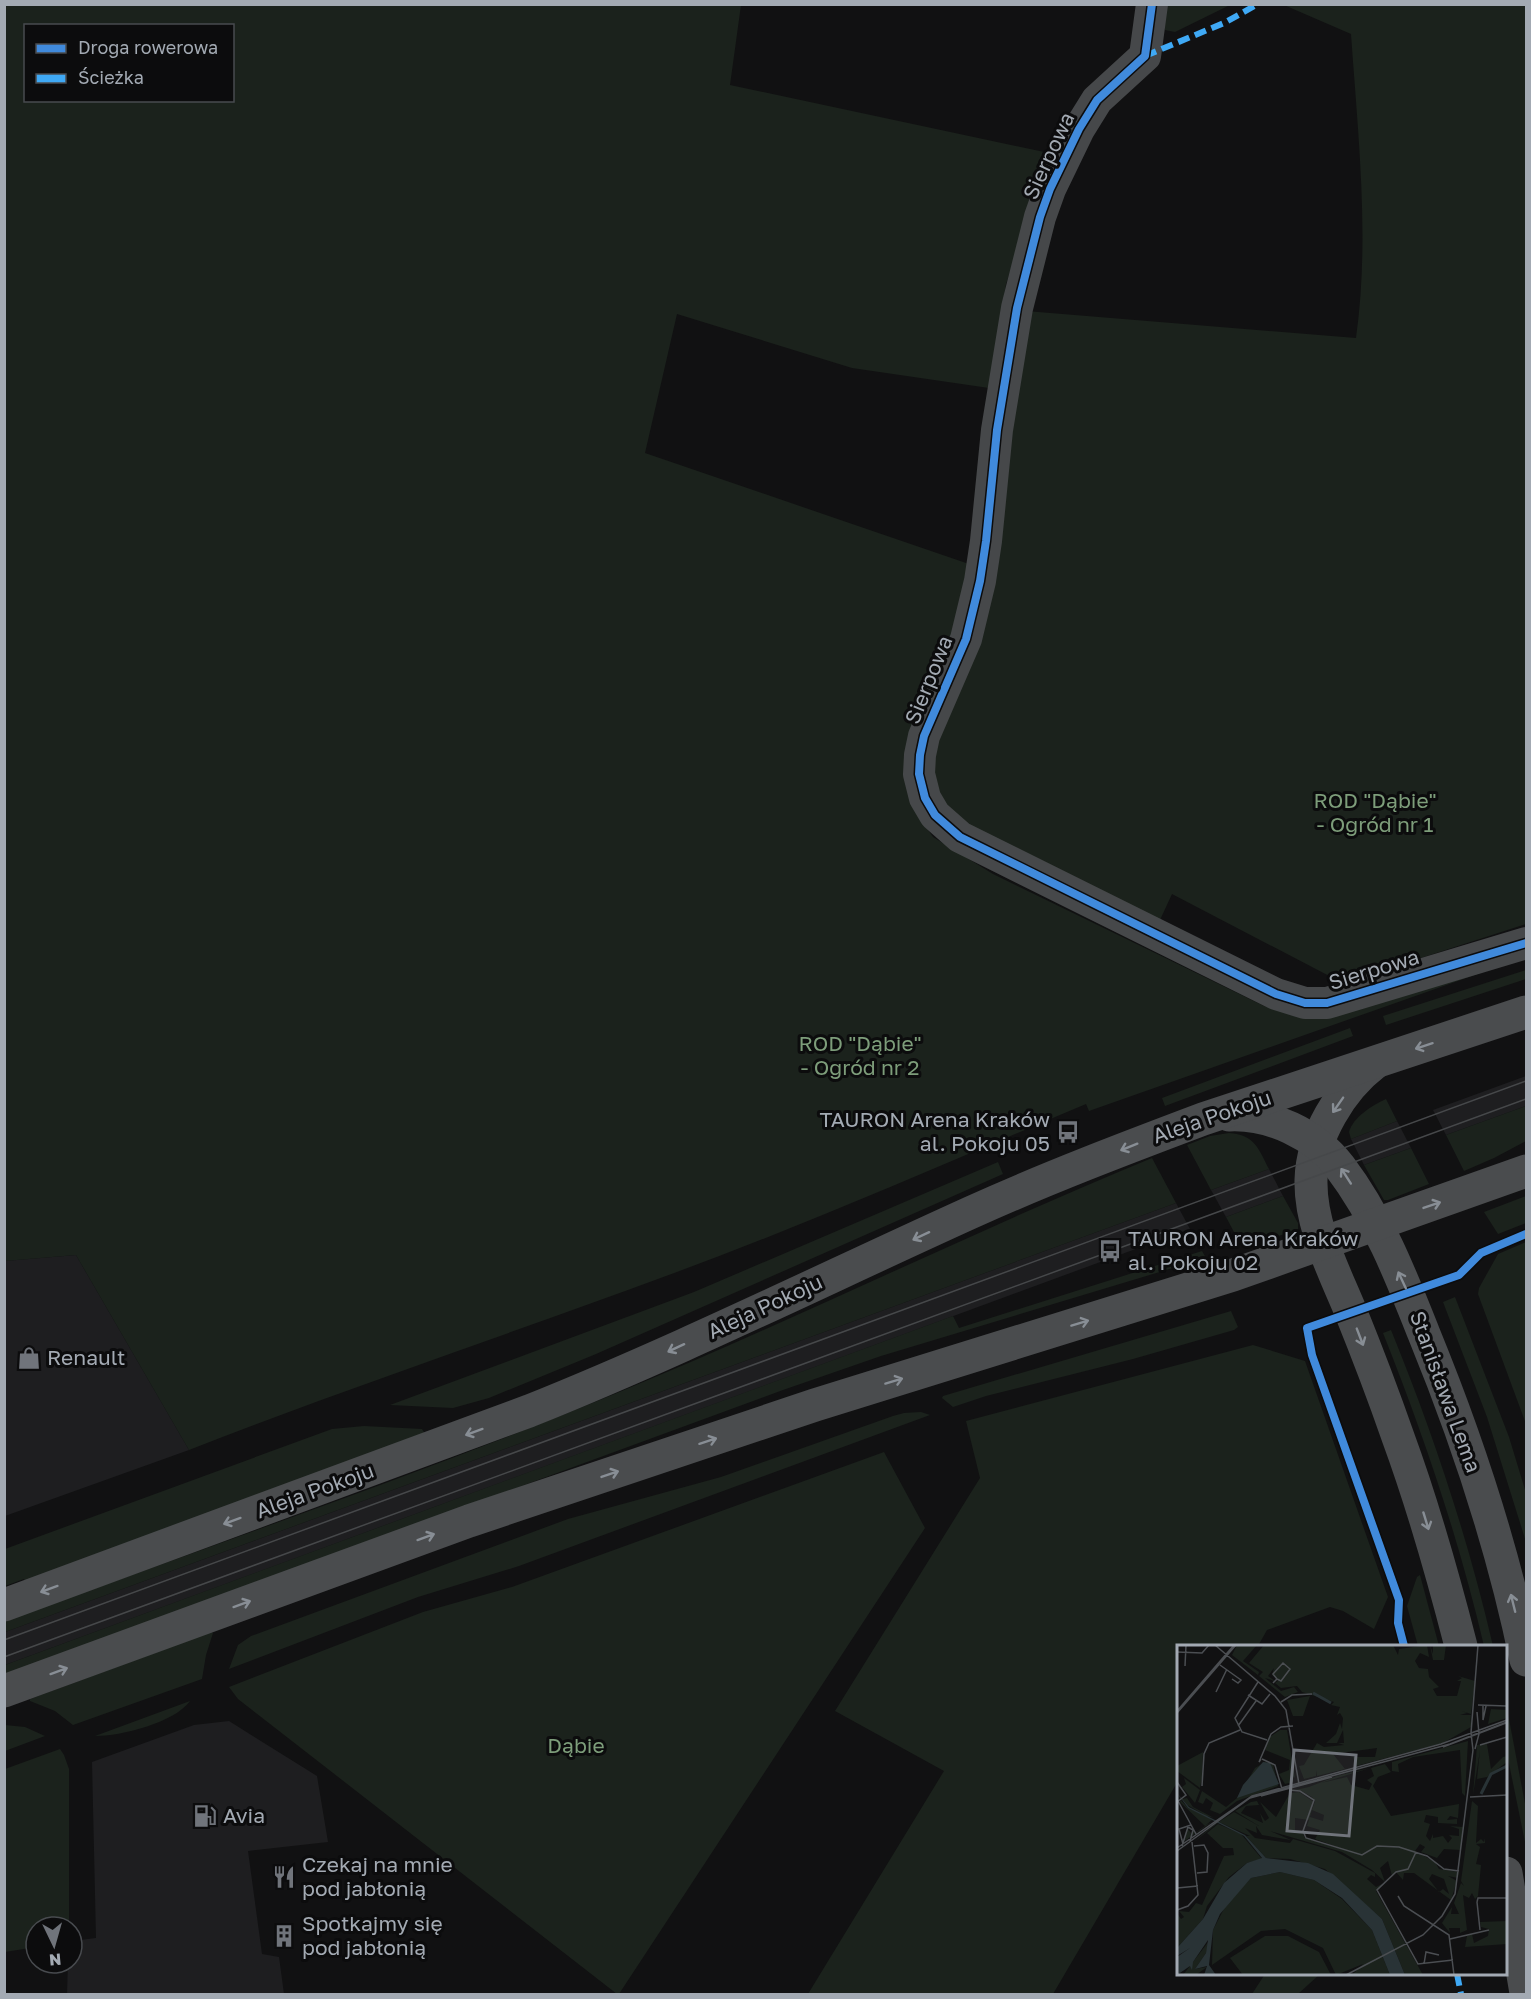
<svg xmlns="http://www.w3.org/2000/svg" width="1531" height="1999" viewBox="0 0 1531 1999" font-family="'Golos Text',sans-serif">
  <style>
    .built { fill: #1e1e20 }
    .green { fill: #1b221c; fill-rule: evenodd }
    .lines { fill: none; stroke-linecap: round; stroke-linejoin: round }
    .minor { stroke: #46484a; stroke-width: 32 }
    .secondary { stroke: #4a4c4e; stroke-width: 33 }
    .tram { stroke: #46484a; stroke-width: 1.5 }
    .quiet { stroke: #3fa9f5; stroke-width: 6; stroke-dasharray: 12 6; stroke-linecap: butt }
    .cycleway-casing { stroke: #0c0c0d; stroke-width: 11 }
    .cycleway { stroke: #408adc; stroke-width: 8 }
    .oneway { stroke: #888e95 }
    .labels { text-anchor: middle; stroke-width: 6; stroke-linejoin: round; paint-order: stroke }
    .street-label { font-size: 21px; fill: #a3aab3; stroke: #0c0c0d }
    .park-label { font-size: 21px; fill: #7d9d7a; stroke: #0c0c0d }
    .poi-label { font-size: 21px; fill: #a3aab3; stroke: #0c0c0d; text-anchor: start }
    .inset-river { fill: none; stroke: #293336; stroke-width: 3 }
    .inset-road { fill: none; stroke: #4b4e52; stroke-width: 1.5 }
    .view { fill: #70747b; fill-opacity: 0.15; stroke: #70747b; stroke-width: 3 }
    .inset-edge { fill: none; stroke: #a3aab3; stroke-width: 3 }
  </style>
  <rect width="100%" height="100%" fill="#111112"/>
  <g class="built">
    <path d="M1526 1076V1106L1446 1135 1433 1110Z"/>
    <path d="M1397 1121 1411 1148 1364 1165 1351 1139Z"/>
    <path d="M1269 1169 1283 1196 1226 1217 1211 1190Z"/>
    <path d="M1176 1203 1190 1229 5 1665V1632Z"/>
    <path d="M76 1255 189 1450 5 1516 4 1261Z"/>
    <path d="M229 1721 317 1776 328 1842 248 1851 262 1954 279 1957 284 1994H67L68 1963H72V1941L96 1938 92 1762 194 1725Z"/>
  </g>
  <g class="green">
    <path d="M5 5H741L730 85 1049 153 1006 284 989 388 852 368 677 314 645 453 969 564 959 616 904 777 914 810 933 837 993 874 1264 1006 1297 1013 1526 957 1089 1111 1086 1104C946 1163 808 1224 666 1276 507 1335 347 1388 189 1450L76 1255 5 1261ZM26 26H232V100H26Z"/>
    <path d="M1165 5H1230L1175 32 1165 30Z"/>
    <path d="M1284 5H1526V924L1362 977 1335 979 1172 894 1160 920 968 827C940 806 936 798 932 764L1026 311 1356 338C1370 238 1358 135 1351 34Z"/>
    <path d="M1526 970V979L1386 1025 1383 1016Z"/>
    <path d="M1350 1028 1353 1036 1165 1106 1162 1098Z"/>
    <path d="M1386 1099 1397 1121 1351 1139 1349 1132C1353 1117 1373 1105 1386 1099Z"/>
    <path d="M1526 1106V1141L1494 1158 1464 1171 1446 1135Z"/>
    <path d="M1229 1133C1255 1135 1258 1148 1269 1169L1211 1190 1187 1145 1210 1136Z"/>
    <path d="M1411 1148 1429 1184 1388 1200H1384L1364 1165Z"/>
    <path d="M1152 1158 1176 1203 5 1632V1621C209 1546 415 1476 617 1393 797 1319 972 1232 1152 1158Z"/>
    <path d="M998 1162 1003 1174 596 1354 489 1398 453 1408 390 1405 694 1292Z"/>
    <path d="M1283 1196 1298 1223V1230L1242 1247 1226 1217Z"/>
    <path d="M1526 1196V1223L1498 1234 1484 1212Z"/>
    <path d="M1526 1242V1424L1478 1294 1479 1288 1498 1254Z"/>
    <path d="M1202 1251 1206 1258 881 1356 783 1390 5 1676V1665L953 1316 959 1328Z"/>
    <path d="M1455 1297 1509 1437 1526 1493V1542L1487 1417 1443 1302Z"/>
    <path d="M1231 1311 1238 1327 1234 1330 1133 1359 986 1396 953 1407 942 1398 943 1396Z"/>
    <path d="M1391 1330C1433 1433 1468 1538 1493 1646H1484C1459 1539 1424 1436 1383 1333Z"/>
    <path d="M1253 1345 1305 1361 1388 1597 1374 1629 1343 1611 1330 1607 1267 1630 1258 1646H1178V1781L1053 1994H808L944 1771 835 1711 980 1478 966 1421Z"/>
    <path d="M921 1412 930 1415 519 1566 418 1597 229 1669 238 1645 251 1636 568 1519 721 1477 893 1416 904 1413Z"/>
    <path d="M364 1426 422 1429 425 1434 25 1582 24 1579 5 1586V1549L332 1429Z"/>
    <path d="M884 1452 925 1528 619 1994H617L238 1699 229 1687 423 1612 512 1587Z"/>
    <path d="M1420 1575 1439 1646H1418L1407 1606 1417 1577Z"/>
    <path d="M211 1632 213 1633 206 1655 202 1679 73 1725 55 1711 30 1701V1699Z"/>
    <path d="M190 1701C174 1723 121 1736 95 1736Z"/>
    <path d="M1506 1703 1526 1809V1847L1506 1749Z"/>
    <path d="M5 1725 25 1727 45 1736 5 1751Z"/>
    <path d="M60 1749 64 1755 69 1769V1927H36V1947L5 1952V1769Z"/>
    <path d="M1265 1974H1320L1298 1994H1252Z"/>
  </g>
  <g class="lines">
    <path class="minor" d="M1152 4 1145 56 1097 100 1079 129 1050 189 1040 217 1017 308 997 430 986 541 980 581 966 639 924 736 920 755 919 774 925 798 935 815 960 837 1276 994 1305 1003H1327L1526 943"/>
    <g class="secondary">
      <path d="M1375 1063C1341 1089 1312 1136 1311 1180 1310 1225 1333 1269 1350 1310 1367 1352 1383 1394 1398 1437 1423 1505 1443 1576 1461 1646"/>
      <path d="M1229 1115C1270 1113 1315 1134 1340 1167 1378 1217 1401 1276 1424 1334 1467 1439 1503 1548 1526 1660"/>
      <path d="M4 1605 529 1411C679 1351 824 1279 972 1212 1047 1178 1126 1148 1203 1119L1526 1012"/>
      <path d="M4 1691 469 1521 815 1405 1233 1275 1526 1171"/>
      <path d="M1506 1873 1526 1993"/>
    </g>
    <g class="tram">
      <path d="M4 1640 1526 1081"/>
      <path d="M4 1657 1526 1099"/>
    </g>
    <g class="quiet">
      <path d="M1145 56 1224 23 1258 4"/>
      <path d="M1457 1974 1461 1994"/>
    </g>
    <g class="cycleway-casing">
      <g id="cycleway">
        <path d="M1152 4 1145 56 1097 100 1079 129 1050 189 1040 217 1017 308 997 430 986 541 980 581 966 639 924 736 920 755 919 774 925 798 935 815 960 837 1276 994 1305 1003H1327L1526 943"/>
        <path d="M1404 1646 1398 1623 1399 1600 1312 1355 1307 1328 1459 1275 1481 1253 1526 1234"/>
      </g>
    </g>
    <use href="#cycleway" class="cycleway"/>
  </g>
  <defs><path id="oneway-shaft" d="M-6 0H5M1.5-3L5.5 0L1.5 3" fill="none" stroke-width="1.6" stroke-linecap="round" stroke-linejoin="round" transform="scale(1.5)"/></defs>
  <g class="oneway">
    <use href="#oneway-shaft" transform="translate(1424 1046) rotate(162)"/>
    <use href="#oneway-shaft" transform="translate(1338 1105) rotate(125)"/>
    <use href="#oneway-shaft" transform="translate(1129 1147) rotate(158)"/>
    <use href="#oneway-shaft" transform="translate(1346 1176) rotate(-123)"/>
    <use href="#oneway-shaft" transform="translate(1432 1205) rotate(-19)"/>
    <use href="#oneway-shaft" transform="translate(921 1236) rotate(155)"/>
    <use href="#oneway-shaft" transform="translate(1402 1280) rotate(-115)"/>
    <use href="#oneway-shaft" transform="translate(1080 1323) rotate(-17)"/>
    <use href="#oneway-shaft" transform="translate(1360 1337) rotate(69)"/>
    <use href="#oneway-shaft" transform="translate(676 1348) rotate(155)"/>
    <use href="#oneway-shaft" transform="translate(894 1381) rotate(-17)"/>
    <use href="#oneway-shaft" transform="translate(474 1432) rotate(160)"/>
    <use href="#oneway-shaft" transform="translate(708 1441) rotate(-18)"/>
    <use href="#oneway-shaft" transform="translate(610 1474) rotate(-19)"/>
    <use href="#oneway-shaft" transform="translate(232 1521) rotate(160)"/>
    <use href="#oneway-shaft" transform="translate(1426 1521) rotate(73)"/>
    <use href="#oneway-shaft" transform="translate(426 1537) rotate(-20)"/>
    <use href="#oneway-shaft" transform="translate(49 1589) rotate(160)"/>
    <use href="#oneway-shaft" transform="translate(1513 1603) rotate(-104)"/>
    <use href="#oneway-shaft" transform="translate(242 1604) rotate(-20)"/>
    <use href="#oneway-shaft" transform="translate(59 1671) rotate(-20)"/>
  </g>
  <defs>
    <g id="bus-bare" transform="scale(1.8)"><path d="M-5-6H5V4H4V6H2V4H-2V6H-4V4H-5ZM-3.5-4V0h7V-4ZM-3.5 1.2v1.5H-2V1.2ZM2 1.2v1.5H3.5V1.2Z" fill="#70747b" stroke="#0c0c0d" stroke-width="2.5" paint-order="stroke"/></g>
    <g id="shop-bare" transform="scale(1.8)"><path d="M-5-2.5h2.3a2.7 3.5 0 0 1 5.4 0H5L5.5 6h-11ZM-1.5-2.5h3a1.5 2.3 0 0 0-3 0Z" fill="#70747b" stroke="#0c0c0d" stroke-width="2.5" paint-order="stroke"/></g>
    <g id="fuel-bare" transform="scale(1.8)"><path d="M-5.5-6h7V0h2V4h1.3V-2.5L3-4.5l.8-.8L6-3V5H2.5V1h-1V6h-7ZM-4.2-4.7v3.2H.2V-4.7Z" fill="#70747b" stroke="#0c0c0d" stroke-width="2.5" paint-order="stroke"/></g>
    <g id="restaurant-bare" transform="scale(1.8)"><path d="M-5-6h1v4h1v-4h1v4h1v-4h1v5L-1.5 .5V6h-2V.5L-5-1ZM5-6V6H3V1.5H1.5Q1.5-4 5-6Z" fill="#70747b" stroke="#0c0c0d" stroke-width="2.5" paint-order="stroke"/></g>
    <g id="building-bare" transform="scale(1.8)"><path d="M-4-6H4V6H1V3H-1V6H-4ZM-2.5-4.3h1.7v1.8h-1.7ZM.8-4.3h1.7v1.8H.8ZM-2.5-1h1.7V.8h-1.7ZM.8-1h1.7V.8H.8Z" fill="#70747b" stroke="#0c0c0d" stroke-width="2.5" paint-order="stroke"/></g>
  </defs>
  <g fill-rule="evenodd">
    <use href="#bus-bare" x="1068" y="1132"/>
    <use href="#bus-bare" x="1110" y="1251"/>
    <use href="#shop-bare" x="29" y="1358"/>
    <use href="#fuel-bare" x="205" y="1816"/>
    <use href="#restaurant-bare" x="284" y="1877"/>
    <use href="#building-bare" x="284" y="1936"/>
  </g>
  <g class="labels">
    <g class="street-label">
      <text transform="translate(1049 156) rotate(-65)" y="7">Sierpowa</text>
      <text transform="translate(929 680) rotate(-68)" y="7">Sierpowa</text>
      <text transform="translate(1374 970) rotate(-17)" y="7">Sierpowa</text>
      <text transform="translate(1212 1117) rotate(-19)" y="7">Aleja Pokoju</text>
      <text transform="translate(765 1307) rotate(-25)" y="7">Aleja Pokoju</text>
      <text transform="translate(1445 1392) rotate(70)" y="7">Stanisława Lema</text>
      <text transform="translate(315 1491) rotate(-20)" y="7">Aleja Pokoju</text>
    </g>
    <g class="park-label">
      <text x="1375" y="808">ROD "Dąbie"<tspan x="1375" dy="24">- Ogród nr 1</tspan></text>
      <text x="860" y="1051">ROD "Dąbie"<tspan x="860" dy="24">- Ogród nr 2</tspan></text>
      <text x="576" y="1753">Dąbie</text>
    </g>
    <g class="poi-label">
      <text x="1050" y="1127" text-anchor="end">TAURON Arena Kraków<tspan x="1050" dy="24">al. Pokoju 05</tspan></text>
      <text x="1128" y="1246">TAURON Arena Kraków<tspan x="1128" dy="24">al. Pokoju 02</tspan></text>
      <text x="47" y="1365">Renault</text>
      <text x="223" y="1823">Avia</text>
      <text x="302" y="1872">Czekaj na mnie<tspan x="302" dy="24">pod jabłonią</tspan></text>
      <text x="302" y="1931">Spotkajmy się<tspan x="302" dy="24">pod jabłonią</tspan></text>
    </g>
  </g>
  <g transform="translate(1177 1645)">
    <rect width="330" height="330" fill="#111112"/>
    <path d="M60 0H80L66 16 82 27 81 30 55 10ZM87 0H216L221 10 222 4 250 0 252 12 243 8 238 16 242 23 251 24 252 32 262 42 256 44 260 51H280L284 36H280L285 33 281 31 298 36 294 69 285 66 290 68 283 70H294L293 78 295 71 294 82 266 98 179 121 176 112H198L200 103 156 109 168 124 140 131V125L139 131 127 134 122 121 127 120 140 98 147 102 167 100 161 98H167L166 85 160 98H149L159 89 163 78 165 84 166 73 163 68 160 70 163 62 154 60 157 57 125 47 120 41 104 43 98 38 102 35 95 30 97 23 91 31 98 36 88 33 104 46 117 42 121 47 108 52 82 31 86 27 72 18ZM253 0 256 9V0H269L267 15H256ZM133 51 126 71H116L110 55ZM314 64 330 65V73L311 79ZM103 85H110L118 133 116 131V137L108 139 102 129 112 125 113 115 88 105 91 93ZM291 96 288 151 285 148 283 105 236 112 221 119 222 127 215 126V117ZM310 99 314 124 326 112 330 111V117L310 132 300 134 303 105 296 150 300 100ZM26 107 25 133 23 143 0 126V121ZM88 117 96 119 101 141 60 156 43 169 33 165 36 158 29 153 26 159 21 157 25 146 49 162 60 153 78 123ZM208 119 214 127 201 132 196 141 214 171 282 159 281 173 273 171 270 175 280 174V179L261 178V172L249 170 247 177 253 179 249 191 253 196 256 189V193L266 191 271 198 275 193 272 190 282 191V184L273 181 286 182 284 205 267 204 260 213 244 207 248 202 243 199 238 206 258 217 262 224 282 227 281 233 271 231 280 236 274 255 237 228H227L226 235 219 227 215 231 211 216 203 223 208 237 195 225 165 207 93 186 114 195 85 190 79 181 80 188 68 183 78 193 113 198 116 194 158 206 198 228V232L194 230 190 234 199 242 207 238 199 246 246 330H228L205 274 148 224 113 214 89 213 69 191H73L42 177 16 198 34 182 57 167 82 181 58 166 74 157 80 156 82 160 69 161 64 168 86 178 83 168 88 176 92 173 83 157 99 172 113 148 122 147 137 157 132 175 118 173V185L125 186 128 193 177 208 138 194 143 185 130 181 133 172 146 176 147 170 135 165 138 156 135 152 123 145 113 146 132 142 160 131 193 123 144 138 170 132 174 140 192 145 195 139 190 135 197 131 194 123ZM255 229 267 234 272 249 266 244 262 247 252 234ZM7 133 23 145 18 158 5 142 9 139ZM10 153 16 162 37 173 30 171 35 175 29 180 35 177 6 197 4 193 8 195 10 183 15 189 16 184 18 188 28 181 3 157 4 155 11 163 28 170 10 160 5 154ZM295 156 301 161 299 198 304 194 307 197 308 193V198L299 199 303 202 299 219 304 220 301 251 298 254 295 248 292 253 286 250 290 285 283 288V283H272L273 288 265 278 275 262 274 269H282L277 258 284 238 287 241 284 236ZM41 179 64 189 85 214 70 218 52 232 30 261 26 274 0 303V268L4 274 7 272 2 266 12 267 19 258 25 260 47 211 57 210 56 203H46L30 188ZM103 227 137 235 165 254 195 285 213 330H175L186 319 159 330 146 303 108 284 84 286 35 320 36 285 50 258 74 233ZM330 276V299L288 302 290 291 295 289 297 298 311 291 312 284 304 282 303 277ZM88 291H111L142 307 154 330H66L53 313ZM32 296 29 308 18 324 30 322 19 330H6Z" fill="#1b221c" fill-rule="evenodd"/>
    <path d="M86 117 93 118 102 139 60 153 66 140ZM0 148 12 162 68 190 89 213 131 218 156 229 205 274 228 330H213L195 285 165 253 137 235 103 227 74 233 43 269 36 285 32 320 39 330H27L30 321 18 324 29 308 31 295 16 317 15 325 13 321 0 330V312L13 303 0 311V303L26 274 47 238 70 218 85 213 67 191 11 163Z" fill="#293336"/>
    <path class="inset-river" d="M136 48 154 58M304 149 314 129 330 121"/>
    <path class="inset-road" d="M38 0 98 51 109 65 122 139M0 7 25 8 32 0M43 20 64 35 61 38 55 34M8 21 9 0M81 37 58 73 65 87 90 95M96 38 100 34 104 36 113 24 106 18 96 29 100 34M39 47 50 24M71 50 85 59 93 49M104 57 115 50 135 49M301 60 330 61M306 60V75L309 61M0 66 57 0M0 68 59 0M61 81 79 56M303 100 330 92M266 102 329 78M298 104 302 89 300 67M84 114 82 117 94 89 104 82 116 81M85 114 98 120 105 144M0 137 9 150 0 157M25 141 27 109 32 98 63 85M112 145 123 146 137 155 126 186 129 193 185 210 200 201 222 202 250 211 267 224 282 226M84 151 155 132M293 152 330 150M0 154 19 189M6 199 2 184 14 180M5 201 11 182 16 185 13 196M17 201 27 200 31 208 30 227 20 228M0 203 75 151 264 99 330 75M0 206 73 153 273 99 330 77M239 207 231 224 219 227 200 245 241 319 276 315M0 243 21 241M221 251 227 261 272 290 277 330M300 257 301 253H330M300 257 303 285M0 265 11 261 21 250 15 197M273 294 312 285M247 319 249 307 262 310M169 330 246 290 265 271 278 249 296 105 294 88 301 0"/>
    <path class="view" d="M117 105 179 110 172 191 110 186Z"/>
    <rect width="330" height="330" class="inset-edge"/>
  </g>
  <rect width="1531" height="1999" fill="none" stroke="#a3aab3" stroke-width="12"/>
  <rect x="24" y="24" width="210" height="78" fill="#0c0c0d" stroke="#484b4f" stroke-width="1.5"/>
  <rect x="36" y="44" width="30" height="9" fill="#408adc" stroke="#484b4f" stroke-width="1.5"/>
  <text x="78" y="54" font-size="18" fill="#a3aab3">Droga rowerowa</text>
  <rect x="36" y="74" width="30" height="9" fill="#3fa9f5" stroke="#484b4f" stroke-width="1.5"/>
  <text x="78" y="84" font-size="18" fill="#a3aab3">Ścieżka</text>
  <g transform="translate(54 1945) rotate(175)"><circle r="28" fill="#0c0c0d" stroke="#484b4f" stroke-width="1.5"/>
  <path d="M0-4.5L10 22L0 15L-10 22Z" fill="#70747b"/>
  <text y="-9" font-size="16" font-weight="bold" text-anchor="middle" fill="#a3aab3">N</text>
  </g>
</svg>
